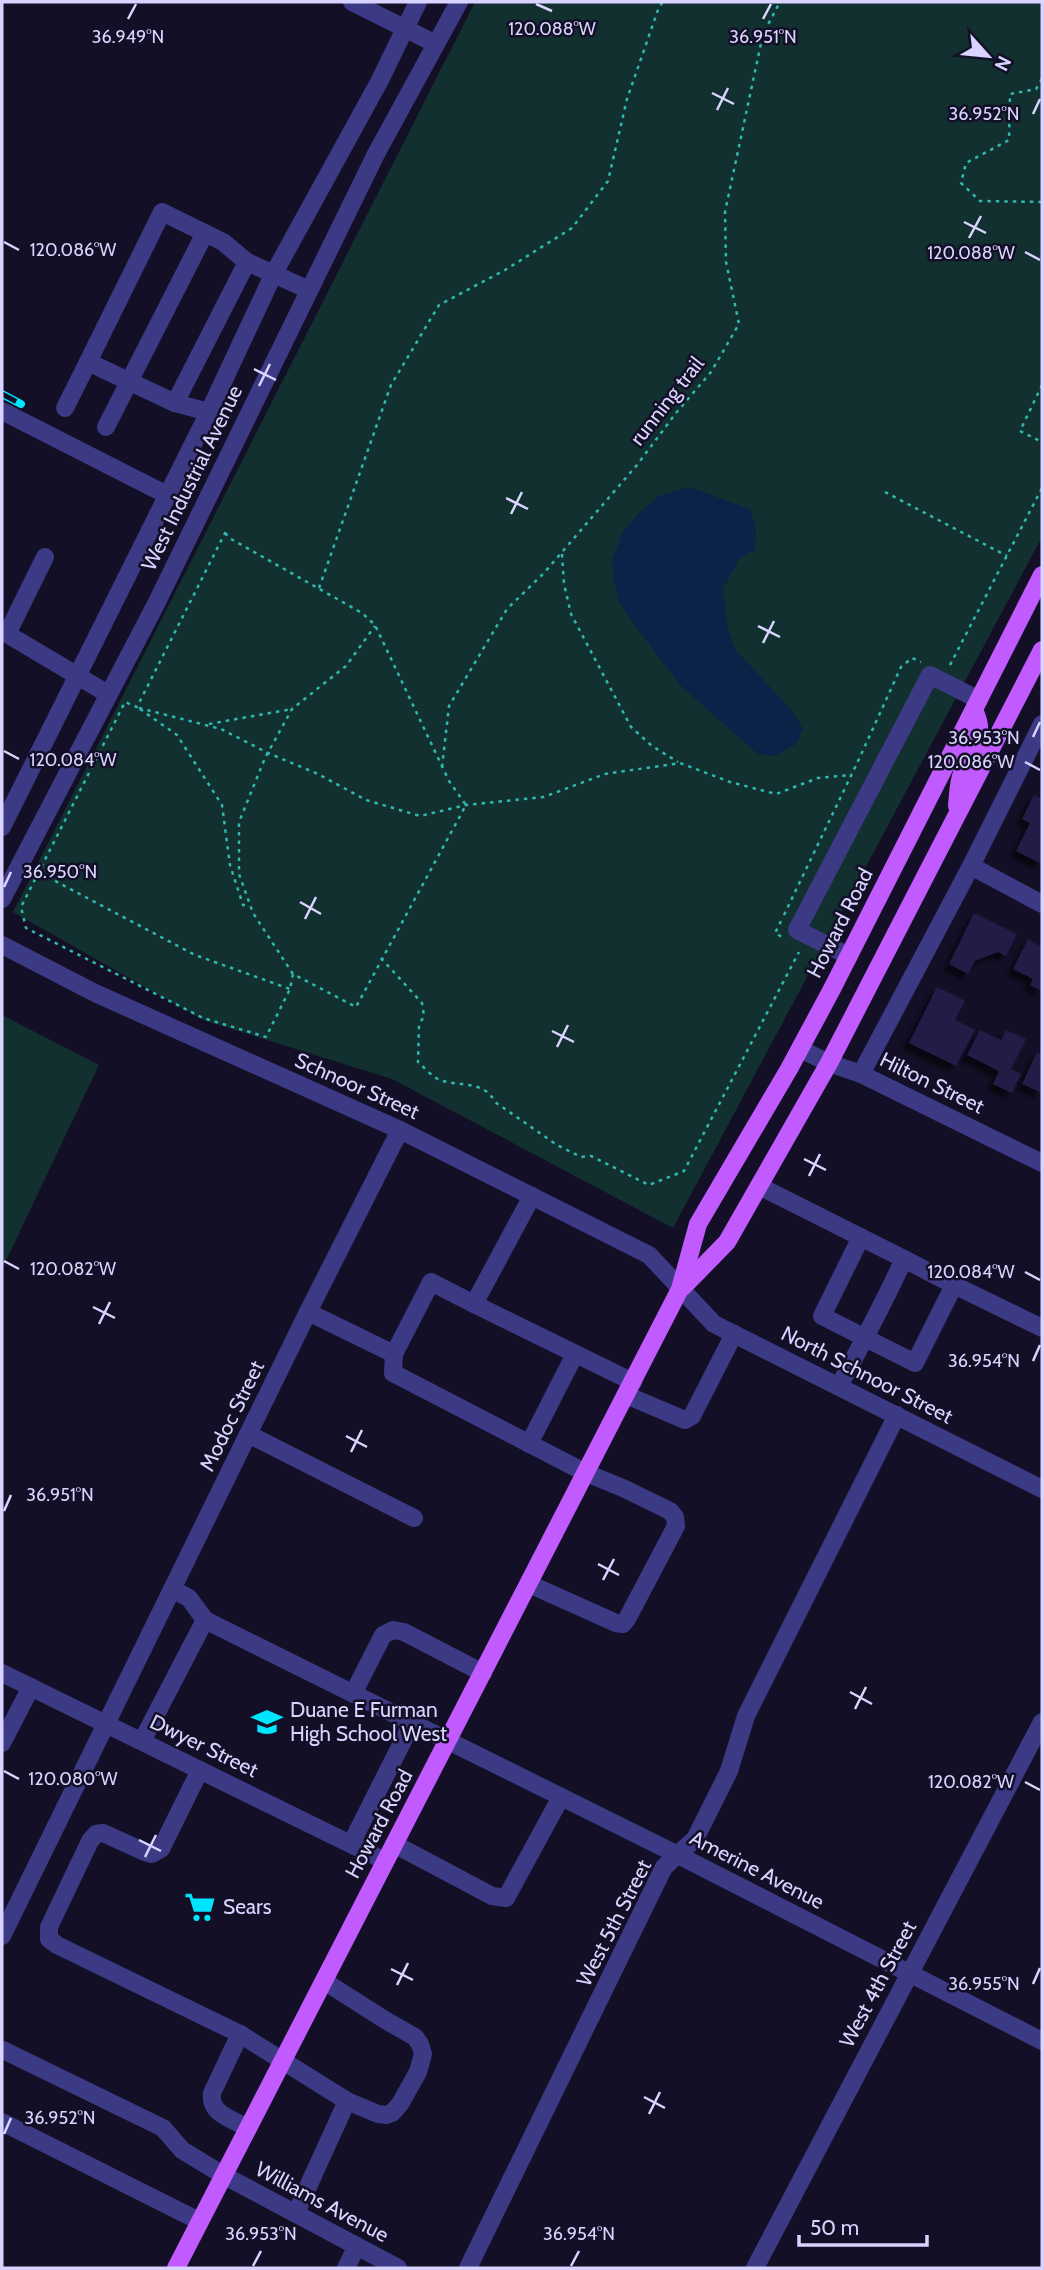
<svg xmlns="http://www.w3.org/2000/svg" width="1044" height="2270" viewBox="0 0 1044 2270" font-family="Cabin,sans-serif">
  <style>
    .green { fill: #12302f }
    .water { fill: #0c2248 }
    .building { fill: #241b47; filter: url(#shadow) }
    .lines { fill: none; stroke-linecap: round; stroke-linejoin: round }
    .path { stroke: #2fb8b0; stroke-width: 2.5; stroke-dasharray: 3.5 5; stroke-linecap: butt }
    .minor { stroke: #3d3a85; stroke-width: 18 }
    .major { stroke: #c25bff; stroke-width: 18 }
    .rail-casing { stroke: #00e5ff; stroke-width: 8 }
    .rail { stroke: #130f26; stroke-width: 5; stroke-dasharray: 16; stroke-linecap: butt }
    .ticks { fill: none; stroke: #d9d4ff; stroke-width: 2.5 }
    .labels { text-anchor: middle; stroke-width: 5; stroke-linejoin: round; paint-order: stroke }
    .street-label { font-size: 21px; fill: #d9d4ff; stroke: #130f26 }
    .poi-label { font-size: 21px; fill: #d9d4ff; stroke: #130f26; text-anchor: start }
    .ticks-label { font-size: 18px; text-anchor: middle; fill: #d9d4ff; stroke: #130f26; stroke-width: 5; stroke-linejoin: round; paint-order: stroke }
  </style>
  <defs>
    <filter id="shadow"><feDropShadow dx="-6" dy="6" stdDeviation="2" flood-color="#0009"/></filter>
  </defs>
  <rect width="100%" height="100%" fill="#130f26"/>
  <g class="green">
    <path d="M475 2H1042V537L673 1228 392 1079 203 1020 13 912Z"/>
    <path d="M2 1015 99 1065 2 1269Z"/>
  </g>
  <path class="water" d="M689 487 750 509 756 529 755 550 739 559 723 589 728 631 736 650 792 711 803 729 796 744 775 756 758 754 680 685 631 620 620 603 614 582 612 561 622 534 636 516 659 496Z"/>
  <g class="building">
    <path d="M1034 795 1042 799V864L1016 851 1030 823 1022 819Z"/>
    <path d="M974 913 1017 934 1006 956 998 952 975 961 968 974 949 964Z"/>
    <path d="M1028 939 1042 947V991L1030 985 1033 979 1013 969Z"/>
    <path d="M937 987 965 1001 955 1020 975 1030 956 1066 909 1043Z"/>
    <path d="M980 1030 1001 1040 1006 1030 1026 1039 1011 1069 1021 1074 1012 1093 993 1084 999 1071 967 1055Z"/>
    <path d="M1037 1052 1042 1054V1093L1022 1084Z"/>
  </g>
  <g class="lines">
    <g class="path">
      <path d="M1042 79 1036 89 1010 94 1009 140 966 163 961 183 980 201 1042 202"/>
      <path d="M1042 385 1020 431 1042 442"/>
      <path d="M885 492 1007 556"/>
      <path d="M225 533 231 539 362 613 375 625 449 781 466 805 356 1007 293 974 290 989 266 1037 203 1018 26 928 21 907 125 702 137 707Z"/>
      <path d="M562 554 564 584 571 614 631 727 652 746 678 762"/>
      <path d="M319 588 391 385 439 305 505 270 572 228 608 181 627 99 659 7 663 2"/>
      <path d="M950 665 1042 488"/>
      <path d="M139 708 221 729 268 753 318 774 366 800 420 816 466 805 544 797 605 774 680 763 730 782 776 794 818 778 852 775"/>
      <path d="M140 709 177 735 222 805 230 865 243 905 250 906"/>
      <path d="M209 724 292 709"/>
      <path d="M442 767 449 706 507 609 544 573 637 465 676 413 711 372 739 324 726 262 725 212 763 34 780 2"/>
      <path d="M40 873 195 955 290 989"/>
      <path d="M784 915 859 759 901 667 912 658 921 662"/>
      <path d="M781 921 775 933 782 937"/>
      <path d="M381 958 422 1003 424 1016 419 1025 418 1062C425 1068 432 1077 440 1080 460 1087 484 1080 495 1102L557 1145 581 1157 591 1156 649 1185 684 1171 799 952"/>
      <path d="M293 974 253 913 239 874V822L265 758 292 709 346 666 375 626"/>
    </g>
    <g class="minor">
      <path d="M352 2 436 44"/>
      <path d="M175 403 247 262"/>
      <path d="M65 408 88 362"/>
      <path d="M2 411 167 495"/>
      <path d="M209 412 175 403 88 362 162 212 223 242 247 262 309 290"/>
      <path d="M106 427 205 233"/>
      <path d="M2 631 108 694"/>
      <path d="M7 634 45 557"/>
      <path d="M2 827 209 412 273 275 379 82 418 2"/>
      <path d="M971 866 1042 904"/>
      <path d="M2 899 156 604 376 154 459 2"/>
      <path d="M2 945 95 993 400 1130 649 1255 714 1324 1042 1489"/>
      <path d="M849 956 797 930 930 675 979 700"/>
      <path d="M800 1049 829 1063 861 1074 1042 1163"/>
      <path d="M861 1074 971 866 1042 724"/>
      <path d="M759 1186 904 1259"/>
      <path d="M954 1285 1042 1328"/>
      <path d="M474 1304 633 1382"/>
      <path d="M308 1312 394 1354 431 1282 474 1304 532 1196"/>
      <path d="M394 1354 393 1373 586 1473 623 1488 670 1511 675 1517 676 1526 627 1619 623 1624 616 1623 529 1584"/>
      <path d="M839 1386C862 1344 884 1302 904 1259L954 1285 915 1363 822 1316 861 1237"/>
      <path d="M626 1395 685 1420 692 1416 734 1334"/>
      <path d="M248 1434 414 1518"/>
      <path d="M529 1444 575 1354"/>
      <path d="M172 1589 189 1598 205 1620"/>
      <path d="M2 1673 385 1861"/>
      <path d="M353 1694 383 1635 393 1630 404 1632 483 1673"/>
      <path d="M142 1741 205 1620 678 1855 1042 2041"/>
      <path d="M2 1743 31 1687"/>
      <path d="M200 1770 161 1849 152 1854 145 1852 103 1833 96 1834 90 1841 49 1927V1939L57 1945 240 2034 347 2101 378 2114 387 2115 392 2113 400 2104 418 2072 423 2054 420 2044 415 2037 385 2020 324 1981"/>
      <path d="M351 1844 412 1723"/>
      <path d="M394 1844 492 1896 506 1898 561 1797"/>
      <path d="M2 1936 308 1312 400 1130"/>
      <path d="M240 2034 212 2093C209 2114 232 2119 248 2128"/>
      <path d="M3 2050 163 2128 182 2150 223 2175 398 2268"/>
      <path d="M2 2122 199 2221"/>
      <path d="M296 2213 347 2101"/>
      <path d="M346 2268 357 2246"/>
      <path d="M468 2268 664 1867 695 1839 729 1771 746 1716 897 1415"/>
      <path d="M755 2268 1042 1722"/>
    </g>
    <g class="major">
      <path d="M957 806C958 796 958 783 962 773 971 747 988 739 974 710"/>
      <path d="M683 1287 727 1242 829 1063 1042 650"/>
      <path d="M176 2268 680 1289 698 1224 789 1069 832 989 1042 575"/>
    </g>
    <g class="rail-casing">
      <path id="rail" d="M2 394 21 404"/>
    </g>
    <use href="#rail" class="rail"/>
  </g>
  <path class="ticks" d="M536 4 552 11M128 19 136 4M763 19 771 4M712 93 734 104M717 110 728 88M1033 114 1040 99M964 222 986 233M969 238 981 216M4 242 19 250M1025 252 1040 260M254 369 276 380M259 386 270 364M506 498 528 509M511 514 522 492M758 626 780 637M763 643 774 621M1033 737 1040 722M4 751 19 759M1025 762 1040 770M4 887 11 872M300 902 321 914M305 919 316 897M552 1031 574 1042M557 1047 568 1025M804 1159 826 1170M809 1176 820 1154M4 1261 19 1269M1025 1272 1040 1280M93 1307 115 1318M99 1324 110 1302M1033 1361 1040 1345M346 1436 367 1447M351 1452 362 1430M4 1511 11 1495M598 1564 619 1575M603 1580 614 1559M850 1692 872 1704M855 1709 866 1687M4 1771 19 1779M1025 1782 1040 1790M139 1840 161 1851M145 1857 156 1835M391 1969 413 1980M1033 1984 1040 1968M397 1985 408 1963M644 2097 665 2108M649 2114 660 2092M4 2134 11 2118M253 2266 261 2251M571 2266 579 2251"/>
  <defs>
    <g id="school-bare" transform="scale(2.415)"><path d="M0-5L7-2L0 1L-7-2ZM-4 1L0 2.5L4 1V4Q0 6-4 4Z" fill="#00e5ff" stroke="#130f26" stroke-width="2.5" paint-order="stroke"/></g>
    <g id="supermarket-bare" transform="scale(2.415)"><path d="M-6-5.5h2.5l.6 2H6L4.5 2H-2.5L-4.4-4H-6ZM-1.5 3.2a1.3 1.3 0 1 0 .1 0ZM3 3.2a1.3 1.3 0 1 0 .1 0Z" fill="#00e5ff" stroke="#130f26" stroke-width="2.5" paint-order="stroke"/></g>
  </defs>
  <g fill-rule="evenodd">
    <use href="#school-bare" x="267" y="1722"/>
    <use href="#supermarket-bare" x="200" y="1907"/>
  </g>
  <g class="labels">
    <g class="street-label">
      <text transform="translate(667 401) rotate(-52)" y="7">running trail</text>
      <text transform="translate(192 478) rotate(-64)" y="7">West Industrial Avenue</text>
      <text transform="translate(840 923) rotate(-63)" y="7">Howard Road</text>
      <text transform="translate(932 1083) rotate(26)" y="7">Hilton Street</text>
      <text transform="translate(357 1086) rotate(24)" y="7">Schnoor Street</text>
      <text transform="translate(867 1375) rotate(27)" y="7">North Schnoor Street</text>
      <text transform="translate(232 1416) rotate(-64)" y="7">Modoc Street</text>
      <text transform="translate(204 1746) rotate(26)" y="7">Dwyer Street</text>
      <text transform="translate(379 1824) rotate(-62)" y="7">Howard Road</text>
      <text transform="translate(757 1870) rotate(27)" y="7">Amerine Avenue</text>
      <text transform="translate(614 1923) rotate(-63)" y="7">West 5th Street</text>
      <text transform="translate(878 1984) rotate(-62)" y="7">West 4th Street</text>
      <text transform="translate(322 2202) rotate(28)" y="7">Williams Avenue</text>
    </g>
    <g class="poi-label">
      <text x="290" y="1717">Duane E Furman<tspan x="290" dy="24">High School West</tspan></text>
      <text x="223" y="1914">Sears</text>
    </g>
  </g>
  <g class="ticks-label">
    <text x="552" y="35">120.088°W</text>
    <text x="128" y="43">36.949°N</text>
    <text x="763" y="43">36.951°N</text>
    <text x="984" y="120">36.952°N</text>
    <text x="73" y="256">120.086°W</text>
    <text x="971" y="259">120.088°W</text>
    <text x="984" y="744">36.953°N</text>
    <text x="73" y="766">120.084°W</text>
    <text x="971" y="768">120.086°W</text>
    <text x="60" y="878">36.950°N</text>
    <text x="73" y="1275">120.082°W</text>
    <text x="971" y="1278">120.084°W</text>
    <text x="984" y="1367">36.954°N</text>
    <text x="60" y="1501">36.951°N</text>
    <text x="73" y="1785">120.080°W</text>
    <text x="971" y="1788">120.082°W</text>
    <text x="984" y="1990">36.955°N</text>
    <text x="60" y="2124">36.952°N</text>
    <text x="261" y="2240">36.953°N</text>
    <text x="579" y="2240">36.954°N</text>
  </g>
  <rect width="1044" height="2270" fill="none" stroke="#d9d4ff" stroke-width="7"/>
  <g transform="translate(988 56) rotate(117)" stroke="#130f26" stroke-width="5" paint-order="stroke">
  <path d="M0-5L12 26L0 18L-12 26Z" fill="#d9d4ff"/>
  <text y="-10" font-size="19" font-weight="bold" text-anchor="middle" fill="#d9d4ff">N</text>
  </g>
  <path d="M799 2235v10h128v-10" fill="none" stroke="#d9d4ff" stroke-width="3.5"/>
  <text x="810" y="2235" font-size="21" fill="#d9d4ff" stroke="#130f26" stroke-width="5" paint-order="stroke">50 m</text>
</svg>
